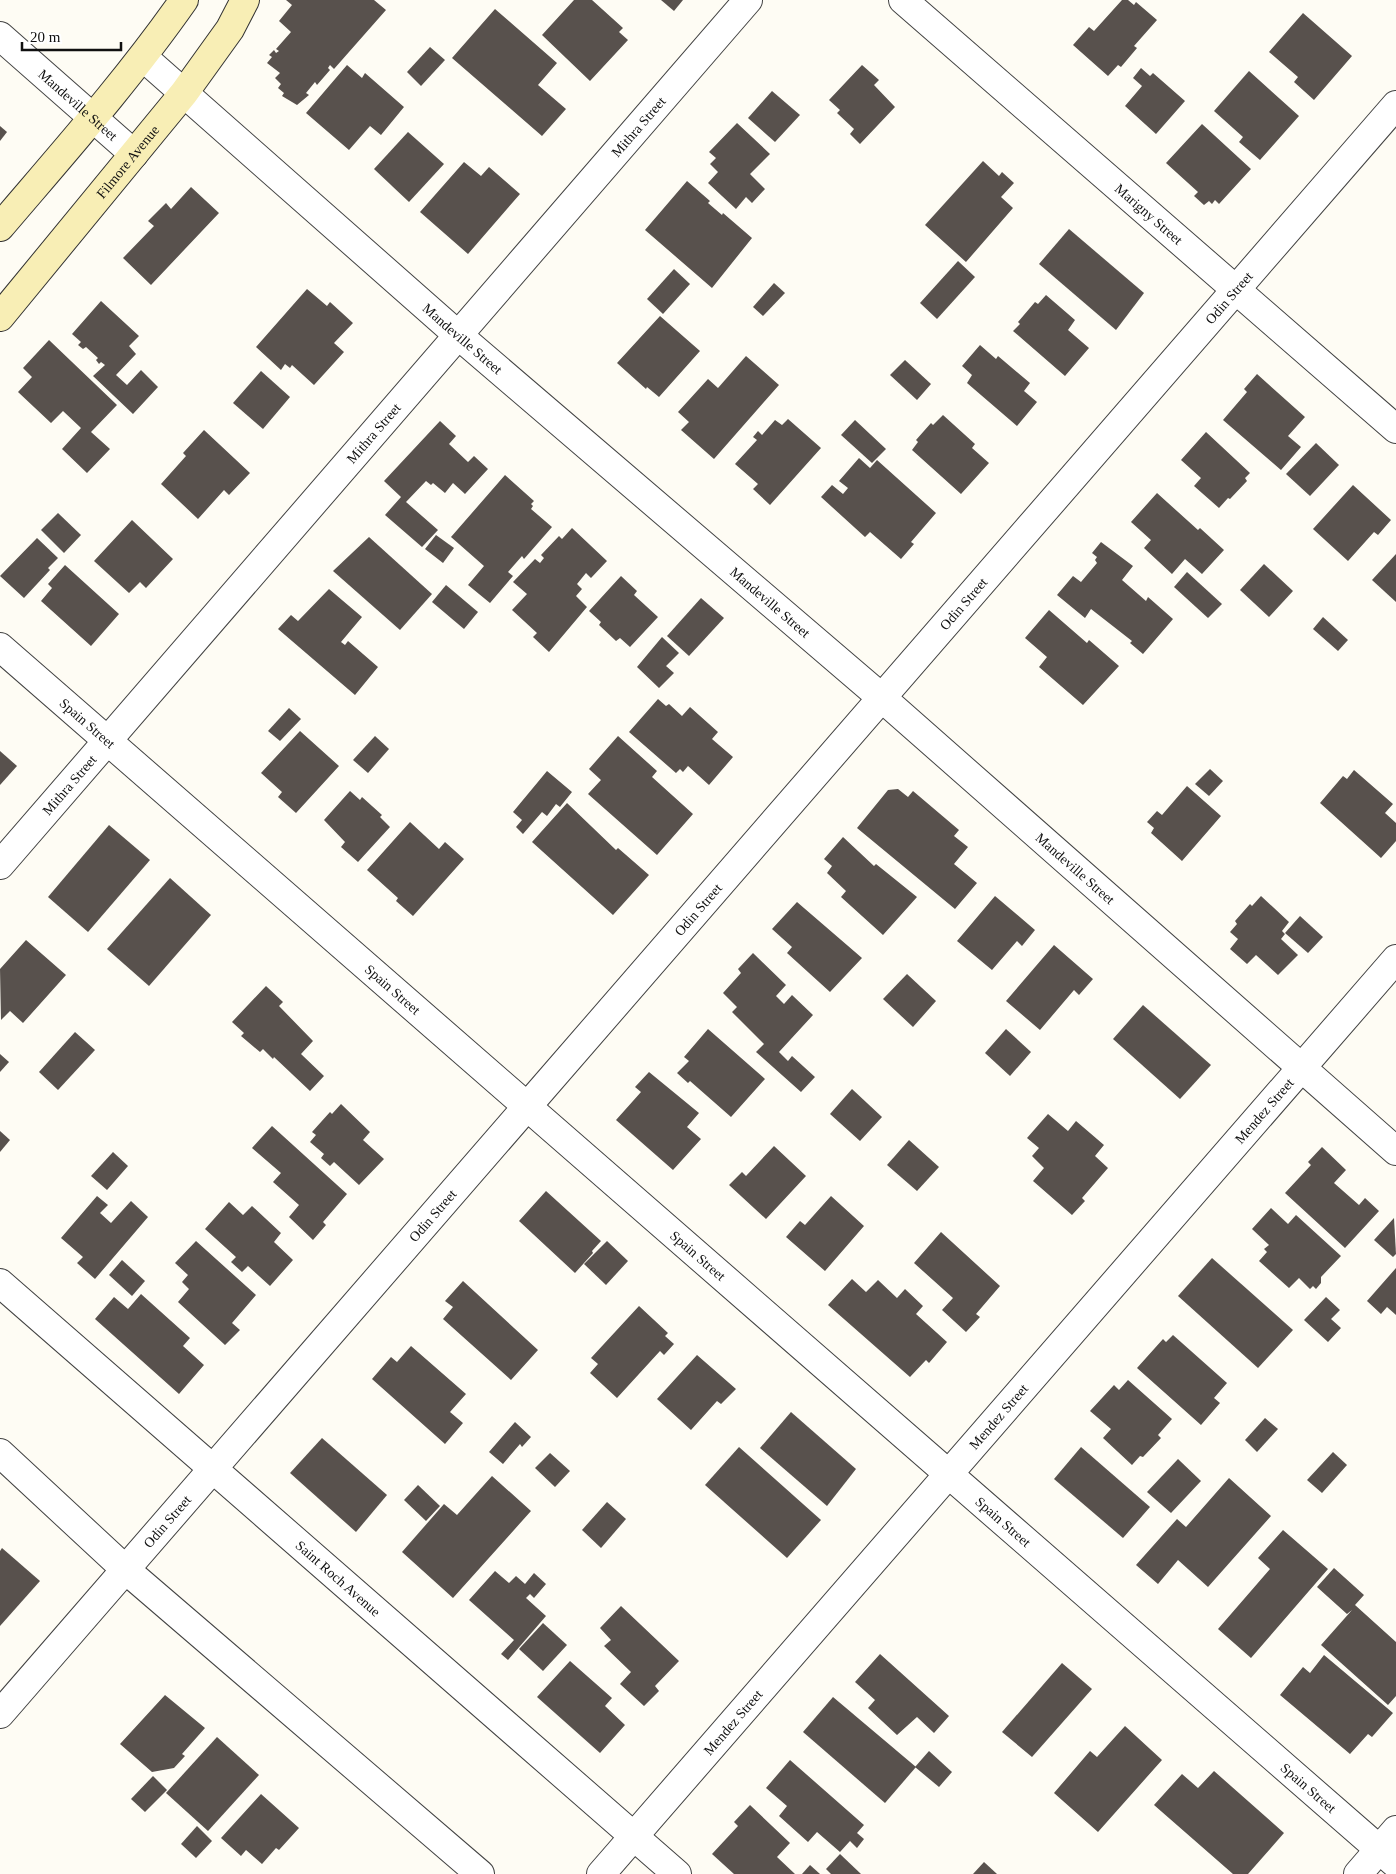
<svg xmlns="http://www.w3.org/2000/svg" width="1396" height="1874" viewBox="0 0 1396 1874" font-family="Georgia,serif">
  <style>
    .building { fill: #58514d }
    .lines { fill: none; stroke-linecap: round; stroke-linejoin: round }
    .street-casing { stroke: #434343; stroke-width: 30 }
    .secondary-casing { stroke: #323232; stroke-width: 30 }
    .street { stroke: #fff; stroke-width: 28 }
    .secondary { stroke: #f8eeb5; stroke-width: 28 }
    .labels { text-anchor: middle; stroke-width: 5; stroke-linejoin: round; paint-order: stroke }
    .street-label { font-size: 14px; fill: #101010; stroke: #fff }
  </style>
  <rect width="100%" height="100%" fill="#fefcf4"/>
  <g class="building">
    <path d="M286 0H374L386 10 334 69 330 65 328 68 330 70 317 85 315 82 306 93 309 95 297 105 282 96 284 93 278 88 281 84 275 78 280 73 267 63 272 57 269 55 274 50 276 53 279 51 276 49 291 32 279 21 292 5Z"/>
    <path d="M574 0H592L623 28 619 32 628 40 590 81 542 35Z"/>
    <path d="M661 0H683L674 11Z"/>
    <path d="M1122 0H1128L1134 5 1136 2 1157 20 1134 46 1137 48 1121 67 1118 65 1108 76 1073 45 1089 27 1094 31Z"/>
    <path d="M495 9 557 63 538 85 566 109 542 136 452 58Z"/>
    <path d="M1303 13 1352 56 1314 100 1294 82 1298 77 1269 52Z"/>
    <path d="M430 47 445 60 421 86 407 72Z"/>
    <path d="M347 65 362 78 365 73 404 107 381 135 370 126 349 150 306 113Z"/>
    <path d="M862 65 879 80 874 85 895 107 860 144 850 134 854 129 837 113 840 110 829 100Z"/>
    <path d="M1141 68 1150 76 1153 73 1185 101 1156 134 1125 106 1142 86 1133 78Z"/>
    <path d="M1249 71 1299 116 1260 160 1239 142 1243 137 1214 111Z"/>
    <path d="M772 91 800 115 775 142 748 118Z"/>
    <path d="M737 123 770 154 750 174 765 189 752 203 746 197 736 209 708 183 718 172 710 164 716 158 709 152Z"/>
    <path d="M1202 124 1251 169 1219 204 1215 200 1212 204 1209 201 1204 205 1194 196 1198 192 1166 163Z"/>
    <path d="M0 126 7 132 0 141Z"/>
    <path d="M408 132 444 164 409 202 374 169Z"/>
    <path d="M983 161 999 176 1002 172 1014 183 1001 197 1013 208 966 262 925 225Z"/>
    <path d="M464 162 481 176 489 167 520 194 468 254 420 212Z"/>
    <path d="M687 181 710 201 708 203 722 215 723 213 752 238 712 288 645 230Z"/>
    <path d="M191 187 219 213 151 285 123 258 154 226 148 221 166 203 171 209Z"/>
    <path d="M1069 229 1144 293 1116 330 1039 264Z"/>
    <path d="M958 261 975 277 937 319 920 303Z"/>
    <path d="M674 269 690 284 663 314 647 299Z"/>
    <path d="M774 283 785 293 763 316 753 307Z"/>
    <path d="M307 289 327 306 330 302 353 323 334 343 344 352 314 385 292 365 290 368 285 364 281 370 256 347Z"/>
    <path d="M1046 295 1075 320 1068 330 1089 348 1065 376 1013 331 1020 324 1018 322 1035 302 1038 304Z"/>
    <path d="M101 301 139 336 129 346 136 354 116 375 127 385 141 370 158 387 133 414 93 376 105 365 101 362 99 364 96 360 98 358 86 347 83 349 78 345 81 342 72 334Z"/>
    <path d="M660 316 700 351 659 397 647 387 646 389 617 363Z"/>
    <path d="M49 340 117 405 91 432 110 449 87 473 62 449 81 428 63 411 51 423 18 392 32 377 23 368Z"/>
    <path d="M980 345 996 359 998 356 1030 383 1024 391 1037 402 1017 426 967 383 972 375 962 366Z"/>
    <path d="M746 356 779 385 714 459 681 430 689 422 678 412 708 379 718 388Z"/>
    <path d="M905 360 931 384 917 400 890 375Z"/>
    <path d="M261 371 290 397 263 429 233 403Z"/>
    <path d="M1257 374 1305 417 1288 436 1301 447 1281 470 1223 420 1247 392 1244 389Z"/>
    <path d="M943 415 975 444 972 448 989 463 961 494 912 450 918 442 916 440 931 423 933 425Z"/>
    <path d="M788 419 821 448 770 505 753 489 758 484 735 464 757 440 753 437 758 431 762 435 775 420 782 425Z"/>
    <path d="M855 420 886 449 872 463 841 435Z"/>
    <path d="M440 421 456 436 449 444 468 462 474 456 488 469 465 494 453 483 445 493 433 483 431 485 426 481 406 502 438 530 422 547 385 515 401 497 384 481Z"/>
    <path d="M204 430 250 473 229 495 224 490 198 519 161 484 186 456 183 453Z"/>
    <path d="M1206 432 1250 473 1245 478 1247 481 1230 499 1228 498 1219 508 1194 486 1201 478 1181 460Z"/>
    <path d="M1316 443 1339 465 1310 496 1286 474Z"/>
    <path d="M859 458 870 468 877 460 936 513 911 542 914 544 901 559 870 532 865 537 821 497 832 485 843 494 848 488 839 481Z"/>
    <path d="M505 475 534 501 531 504 533 506 531 509 552 527 524 559 522 556 508 572 513 576 490 603 468 585 484 566 451 537Z"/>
    <path d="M1353 485 1391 520 1378 535 1374 532 1348 561 1313 529Z"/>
    <path d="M1157 493 1198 530 1200 528 1224 550 1202 574 1185 559 1172 574 1144 548 1151 540 1131 522Z"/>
    <path d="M58 513 81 535 64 553 41 530Z"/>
    <path d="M132 520 173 559 146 588 140 582 129 593 94 561Z"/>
    <path d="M572 528 607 561 591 578 586 573 577 584 582 589 576 596 587 607 549 652 533 637 537 633 512 610 527 594 513 582 535 559 540 563 544 558 541 555 559 536 562 539Z"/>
    <path d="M436 535 454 548 443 563 425 549Z"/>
    <path d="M369 537 432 594 400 630 333 571Z"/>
    <path d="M37 538 58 558 48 568 50 570 24 598 0 576Z"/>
    <path d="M1101 542 1133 566 1122 580 1146 601 1148 597 1173 619 1143 654 1130 643 1132 641 1091 609 1085 618 1057 595 1073 576 1081 582 1097 563 1095 560 1097 557 1092 553Z"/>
    <path d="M1396 554V602L1372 580Z"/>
    <path d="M1264 564 1293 591 1269 617 1240 590Z"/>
    <path d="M65 565 119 614 91 646 41 601 52 588 48 584Z"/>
    <path d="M1187 572 1222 604 1208 618 1174 587Z"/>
    <path d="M621 576 637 591 634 595 658 617 630 647 620 638 616 641 599 625 601 622 589 611Z"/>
    <path d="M446 585 478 612 464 629 432 602Z"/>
    <path d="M329 589 362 617 341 642 345 645 348 641 378 667 355 695 278 629 291 615 298 621Z"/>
    <path d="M701 598 724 618 689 656 667 636Z"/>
    <path d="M1049 610 1087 643 1089 640 1119 666 1083 705 1039 667 1047 657 1025 638Z"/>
    <path d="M1323 617 1348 640 1338 651 1313 629Z"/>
    <path d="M662 637 679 653 666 666 674 673 659 688 637 667Z"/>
    <path d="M658 699 666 706 669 704 682 716 690 707 718 732 712 739 733 757 709 785 688 766 683 772 680 769 676 773 629 732Z"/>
    <path d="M289 708 301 719 280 741 268 731Z"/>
    <path d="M300 731 339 766 296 813 278 797 282 792 261 773Z"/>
    <path d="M375 736 389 749 368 773 353 760Z"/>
    <path d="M618 736 657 771 652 777 693 814 657 855 588 794 601 780 589 769Z"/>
    <path d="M0 751 17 766 0 785Z"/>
    <path d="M1210 769 1223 781 1209 796 1195 784Z"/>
    <path d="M1354 770 1393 804 1385 813 1396 823V841L1381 858 1320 803 1343 776 1347 779Z"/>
    <path d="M547 771 572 792 560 807 556 804 547 816 542 812 523 834 516 827 522 820 513 812Z"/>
    <path d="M1187 786 1221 816 1182 861 1151 833 1154 828 1147 822 1157 811 1162 815Z"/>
    <path d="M898 789 908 797 913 791 959 830 954 836 968 847 954 864 977 883 955 909 857 828 888 790Z"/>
    <path d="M350 791 360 800 362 797 382 815 380 817 390 827 358 862 341 847 345 842 324 820Z"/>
    <path d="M567 803 616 850 618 848 649 875 613 915 532 842Z"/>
    <path d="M410 822 439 849 445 842 464 859 413 916 396 901 398 898 367 870Z"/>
    <path d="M109 825 150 860 88 932 48 897Z"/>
    <path d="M843 837 874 866 876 864 917 897 883 935 841 897 846 891 827 873 832 866 824 859Z"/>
    <path d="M170 878 211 915 149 986 107 949Z"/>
    <path d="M995 896 1035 930 1022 946 1017 941 992 970 957 941Z"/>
    <path d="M1261 896 1289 922 1282 931 1285 934 1281 939 1298 955 1278 975 1256 955 1247 964 1230 949 1238 939 1230 932 1237 924 1235 921 1250 904 1252 906Z"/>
    <path d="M797 902 862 958 830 992 787 953 792 947 772 929Z"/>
    <path d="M1300 916 1323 937 1308 953 1285 933Z"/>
    <path d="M26 940 66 975 23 1023 10 1011 1 1020 0 969Z"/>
    <path d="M1054 945 1093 979 1079 995 1074 990 1040 1030 1006 1001Z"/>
    <path d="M753 953 786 985 776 996 784 1004 792 995 813 1015 779 1052 788 1061 792 1056 815 1077 801 1092 756 1052 764 1044 732 1012 737 1007 723 993 741 973 738 969Z"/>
    <path d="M907 974 936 1001 913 1027 883 999Z"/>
    <path d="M266 986 283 1002 279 1006 313 1041 301 1054 324 1076 310 1091 274 1057 273 1059 263 1049 260 1052 241 1036 244 1033 232 1022Z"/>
    <path d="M1143 1005 1211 1065 1180 1099 1113 1039Z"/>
    <path d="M708 1029 765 1079 731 1117 690 1081 688 1083 677 1073 689 1061 684 1057Z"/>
    <path d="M1006 1029 1031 1052 1010 1076 985 1053Z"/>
    <path d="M75 1032 95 1050 58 1090 39 1072Z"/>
    <path d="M0 1054 9 1062 0 1072Z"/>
    <path d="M649 1072 699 1113 687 1127 701 1139 673 1170 616 1120 641 1092 635 1087Z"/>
    <path d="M852 1089 882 1117 860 1141 830 1114Z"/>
    <path d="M341 1104 370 1132 363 1140 384 1159 359 1185 334 1162 330 1166 321 1158 324 1154 310 1142 316 1135 312 1132 330 1112 332 1114Z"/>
    <path d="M1048 1114 1068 1131 1076 1121 1104 1145 1095 1156 1108 1168 1082 1198 1085 1201 1072 1215 1033 1181 1044 1168 1032 1156 1039 1148 1027 1138Z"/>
    <path d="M272 1126 347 1194 323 1222 326 1225 313 1240 289 1217 299 1205 273 1182 281 1173 252 1148Z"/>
    <path d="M0 1131 10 1140 0 1152Z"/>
    <path d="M909 1140 939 1167 917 1191 887 1165Z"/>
    <path d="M774 1146 806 1176 766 1219 729 1185 742 1172 746 1176Z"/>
    <path d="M1322 1147 1346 1170 1334 1183 1359 1205 1365 1198 1379 1211 1345 1248 1285 1193 1311 1165 1308 1162Z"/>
    <path d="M113 1152 128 1166 107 1190 91 1176Z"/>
    <path d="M546 1191 601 1241 592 1251 593 1253 575 1273 519 1221Z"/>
    <path d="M97 1196 108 1205 100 1213 111 1223 131 1201 148 1217 95 1279 77 1263 83 1257 61 1238Z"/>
    <path d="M831 1196 864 1226 825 1271 786 1237 800 1221 805 1225Z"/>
    <path d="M229 1202 243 1215 252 1206 281 1233 274 1242 293 1260 270 1286 248 1266 242 1272 231 1262 236 1257 205 1229Z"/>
    <path d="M1271 1208 1288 1224 1296 1215 1341 1256 1321 1277V1283L1316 1289 1313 1286 1310 1289 1299 1278 1289 1288 1259 1261 1267 1252 1264 1249 1269 1245 1252 1229Z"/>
    <path d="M1394 1218 1396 1254 1393 1257 1374 1240Z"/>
    <path d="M941 1232 1000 1286 976 1314 980 1317 966 1332 942 1310 953 1298 914 1263Z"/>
    <path d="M196 1241 256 1295 232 1323 240 1330 225 1345 178 1302 189 1289 182 1282 188 1275 175 1263Z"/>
    <path d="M607 1241 628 1261 606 1285 584 1264Z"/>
    <path d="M1212 1258 1293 1330 1258 1368 1178 1296Z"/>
    <path d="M122 1260 145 1281 132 1296 109 1275Z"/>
    <path d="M1396 1268V1315L1387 1307 1381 1314 1367 1301Z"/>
    <path d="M852 1279 866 1292 878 1280 897 1298 905 1289 923 1306 916 1314 947 1342 929 1363 926 1360 910 1377 828 1305Z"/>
    <path d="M463 1281 538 1350 511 1380 443 1319 453 1307 445 1301Z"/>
    <path d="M141 1294 190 1338 183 1346 204 1365 179 1394 95 1319 114 1297 128 1309Z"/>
    <path d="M1326 1297 1340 1310 1331 1319 1341 1328 1328 1342 1304 1320Z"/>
    <path d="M639 1306 668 1333 665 1336 674 1344 664 1355 660 1351 617 1398 590 1373 598 1364 591 1358Z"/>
    <path d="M1173 1335 1227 1383 1214 1398 1220 1403 1201 1425 1137 1368 1163 1339 1166 1342Z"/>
    <path d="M411 1346 466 1394 450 1412 463 1423 445 1444 372 1379 391 1357 397 1362Z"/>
    <path d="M697 1355 736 1389 721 1404 717 1401 691 1430 657 1399Z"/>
    <path d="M1128 1380 1172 1419 1158 1435 1161 1438 1143 1457 1140 1456 1132 1465 1103 1438 1111 1429 1090 1411 1114 1385 1119 1390Z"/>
    <path d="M791 1412 856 1469 827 1506 760 1448Z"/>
    <path d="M1265 1418 1278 1429 1257 1452 1245 1440Z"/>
    <path d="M515 1422 531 1437 522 1447 520 1444 503 1464 489 1452Z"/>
    <path d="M322 1438 387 1495 356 1532 290 1473Z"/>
    <path d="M739 1447 821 1520 787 1558 705 1485Z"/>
    <path d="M1081 1447 1150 1507 1123 1538 1054 1479Z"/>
    <path d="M1333 1452 1347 1465 1322 1493 1307 1480Z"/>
    <path d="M550 1453 570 1471 555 1487 535 1468Z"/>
    <path d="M1178 1459 1201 1481 1171 1513 1147 1492Z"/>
    <path d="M492 1476 531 1511 453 1598 402 1552 444 1504 457 1515Z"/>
    <path d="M1229 1478 1271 1516 1208 1587 1178 1560 1158 1584 1136 1565 1177 1519 1186 1527Z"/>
    <path d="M418 1485 440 1506 426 1521 404 1500Z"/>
    <path d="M607 1502 626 1519 601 1548 582 1530Z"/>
    <path d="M1283 1530 1328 1569 1251 1658 1218 1629 1270 1569 1258 1558Z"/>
    <path d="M2 1548 40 1581 0 1626V1551Z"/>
    <path d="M1334 1568 1364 1595 1355 1605 1396 1642V1696L1388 1705 1321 1645 1352 1610 1347 1614 1317 1587Z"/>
    <path d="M495 1571 509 1583 516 1576 525 1584 534 1573 546 1584 534 1598 530 1594 526 1598 546 1616 508 1660 501 1654 514 1640 469 1600Z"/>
    <path d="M621 1606 679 1661 655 1686 659 1691 644 1706 620 1684 631 1672 604 1646 611 1640 600 1628Z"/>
    <path d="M543 1623 567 1645 543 1671 519 1649Z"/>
    <path d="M880 1654 949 1716 934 1733 917 1717 897 1735 868 1708 875 1700 855 1682Z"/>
    <path d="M1324 1655 1393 1713 1372 1737 1368 1734 1350 1754 1280 1695 1303 1667 1310 1673Z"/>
    <path d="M570 1661 612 1698 605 1706 625 1725 600 1753 537 1697Z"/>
    <path d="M1062 1663 1092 1689 1032 1757 1002 1732Z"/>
    <path d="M165 1695 205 1728 182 1754 185 1756 174 1768 152 1772 120 1744Z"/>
    <path d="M833 1697 916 1767 885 1803 803 1732Z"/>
    <path d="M1125 1726 1162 1760 1098 1832 1054 1793 1090 1751 1097 1757Z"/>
    <path d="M217 1737 259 1775 208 1831 166 1793Z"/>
    <path d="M929 1751 952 1772 939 1787 915 1767Z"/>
    <path d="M790 1760 864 1825 857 1833 864 1839 857 1848 850 1841 840 1852 817 1832 808 1842 779 1816 787 1806 766 1788Z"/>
    <path d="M1214 1771 1284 1833 1248 1874H1233L1154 1805 1182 1774 1198 1788Z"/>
    <path d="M153 1776 167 1790 145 1812 131 1799Z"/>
    <path d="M261 1794 299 1828 279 1850 276 1848 262 1864 246 1850 241 1856 221 1838Z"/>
    <path d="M750 1805 790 1843 777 1857 795 1874H734L712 1854 738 1826 734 1822Z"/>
    <path d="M197 1826 212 1841 196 1858 181 1844Z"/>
    <path d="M840 1854 861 1874H831L826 1869Z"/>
    <path d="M984 1862 997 1874H973Z"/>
    <path d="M810 1865 820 1874H802Z"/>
  </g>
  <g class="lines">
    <g class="street-casing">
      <g id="street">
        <path id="s1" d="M903 0 1396 429"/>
        <path id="s2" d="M0 36 134 154"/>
        <path id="s3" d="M143 57 458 335 882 698 1396 1151"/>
        <path id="s4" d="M0 647 1396 1864"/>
        <path id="s5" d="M0 865 748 0"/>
        <path id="s6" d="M0 1283 677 1874"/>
        <path d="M0 1453 126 1570 480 1874"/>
        <path id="s7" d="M0 1714 1396 105"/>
        <path id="s8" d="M601 1874 1396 959"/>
        <path d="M1358 1874 1396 1830"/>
      </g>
    </g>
    <g class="secondary-casing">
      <g id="secondary">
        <path d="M0 227C63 153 128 80 184 0"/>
        <path id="s9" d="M0 317 184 93 230 29 245 0"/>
      </g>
    </g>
    <use href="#street" class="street"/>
    <use href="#secondary" class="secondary"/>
  </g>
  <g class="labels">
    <g class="street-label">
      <text dy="5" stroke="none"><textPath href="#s2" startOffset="104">Mandeville Street</textPath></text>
      <text dy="5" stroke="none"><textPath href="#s5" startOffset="976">Mithra Street</textPath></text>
      <text dy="5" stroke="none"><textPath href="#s9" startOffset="201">Filmore Avenue</textPath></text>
      <text dy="5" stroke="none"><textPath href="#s1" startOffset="326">Marigny Street</textPath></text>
      <text dy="5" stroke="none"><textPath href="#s7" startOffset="1875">Odin Street</textPath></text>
      <text dy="5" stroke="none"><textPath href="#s3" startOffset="426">Mandeville Street</textPath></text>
      <text dy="5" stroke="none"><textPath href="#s5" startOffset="571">Mithra Street</textPath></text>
      <text dy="5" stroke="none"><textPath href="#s3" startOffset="831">Mandeville Street</textPath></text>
      <text dy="5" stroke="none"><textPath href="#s7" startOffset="1470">Odin Street</textPath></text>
      <text dy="5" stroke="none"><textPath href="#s4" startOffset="116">Spain Street</textPath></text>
      <text dy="5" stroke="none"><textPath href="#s5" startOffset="106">Mithra Street</textPath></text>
      <text dy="5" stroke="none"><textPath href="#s3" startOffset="1236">Mandeville Street</textPath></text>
      <text dy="5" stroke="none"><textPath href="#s7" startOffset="1065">Odin Street</textPath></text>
      <text dy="5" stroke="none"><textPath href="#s4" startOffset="521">Spain Street</textPath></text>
      <text dy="5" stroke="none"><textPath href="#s8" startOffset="1011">Mendez Street</textPath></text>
      <text dy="5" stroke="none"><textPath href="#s7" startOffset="660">Odin Street</textPath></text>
      <text dy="5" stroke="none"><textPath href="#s4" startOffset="926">Spain Street</textPath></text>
      <text dy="5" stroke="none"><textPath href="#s8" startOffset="606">Mendez Street</textPath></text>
      <text dy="5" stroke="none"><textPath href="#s7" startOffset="255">Odin Street</textPath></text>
      <text dy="5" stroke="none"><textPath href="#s4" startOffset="1331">Spain Street</textPath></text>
      <text dy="5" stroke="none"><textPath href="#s6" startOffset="449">Saint Roch Avenue</textPath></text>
      <text dy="5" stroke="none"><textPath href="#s8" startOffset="201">Mendez Street</textPath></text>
      <text dy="5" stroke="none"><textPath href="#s4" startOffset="1736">Spain Street</textPath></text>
    </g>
  </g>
  <path d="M22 42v8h99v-8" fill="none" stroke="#101010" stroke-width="2.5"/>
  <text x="30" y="42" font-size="15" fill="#101010" stroke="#ffffff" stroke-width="4" paint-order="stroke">20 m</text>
</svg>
